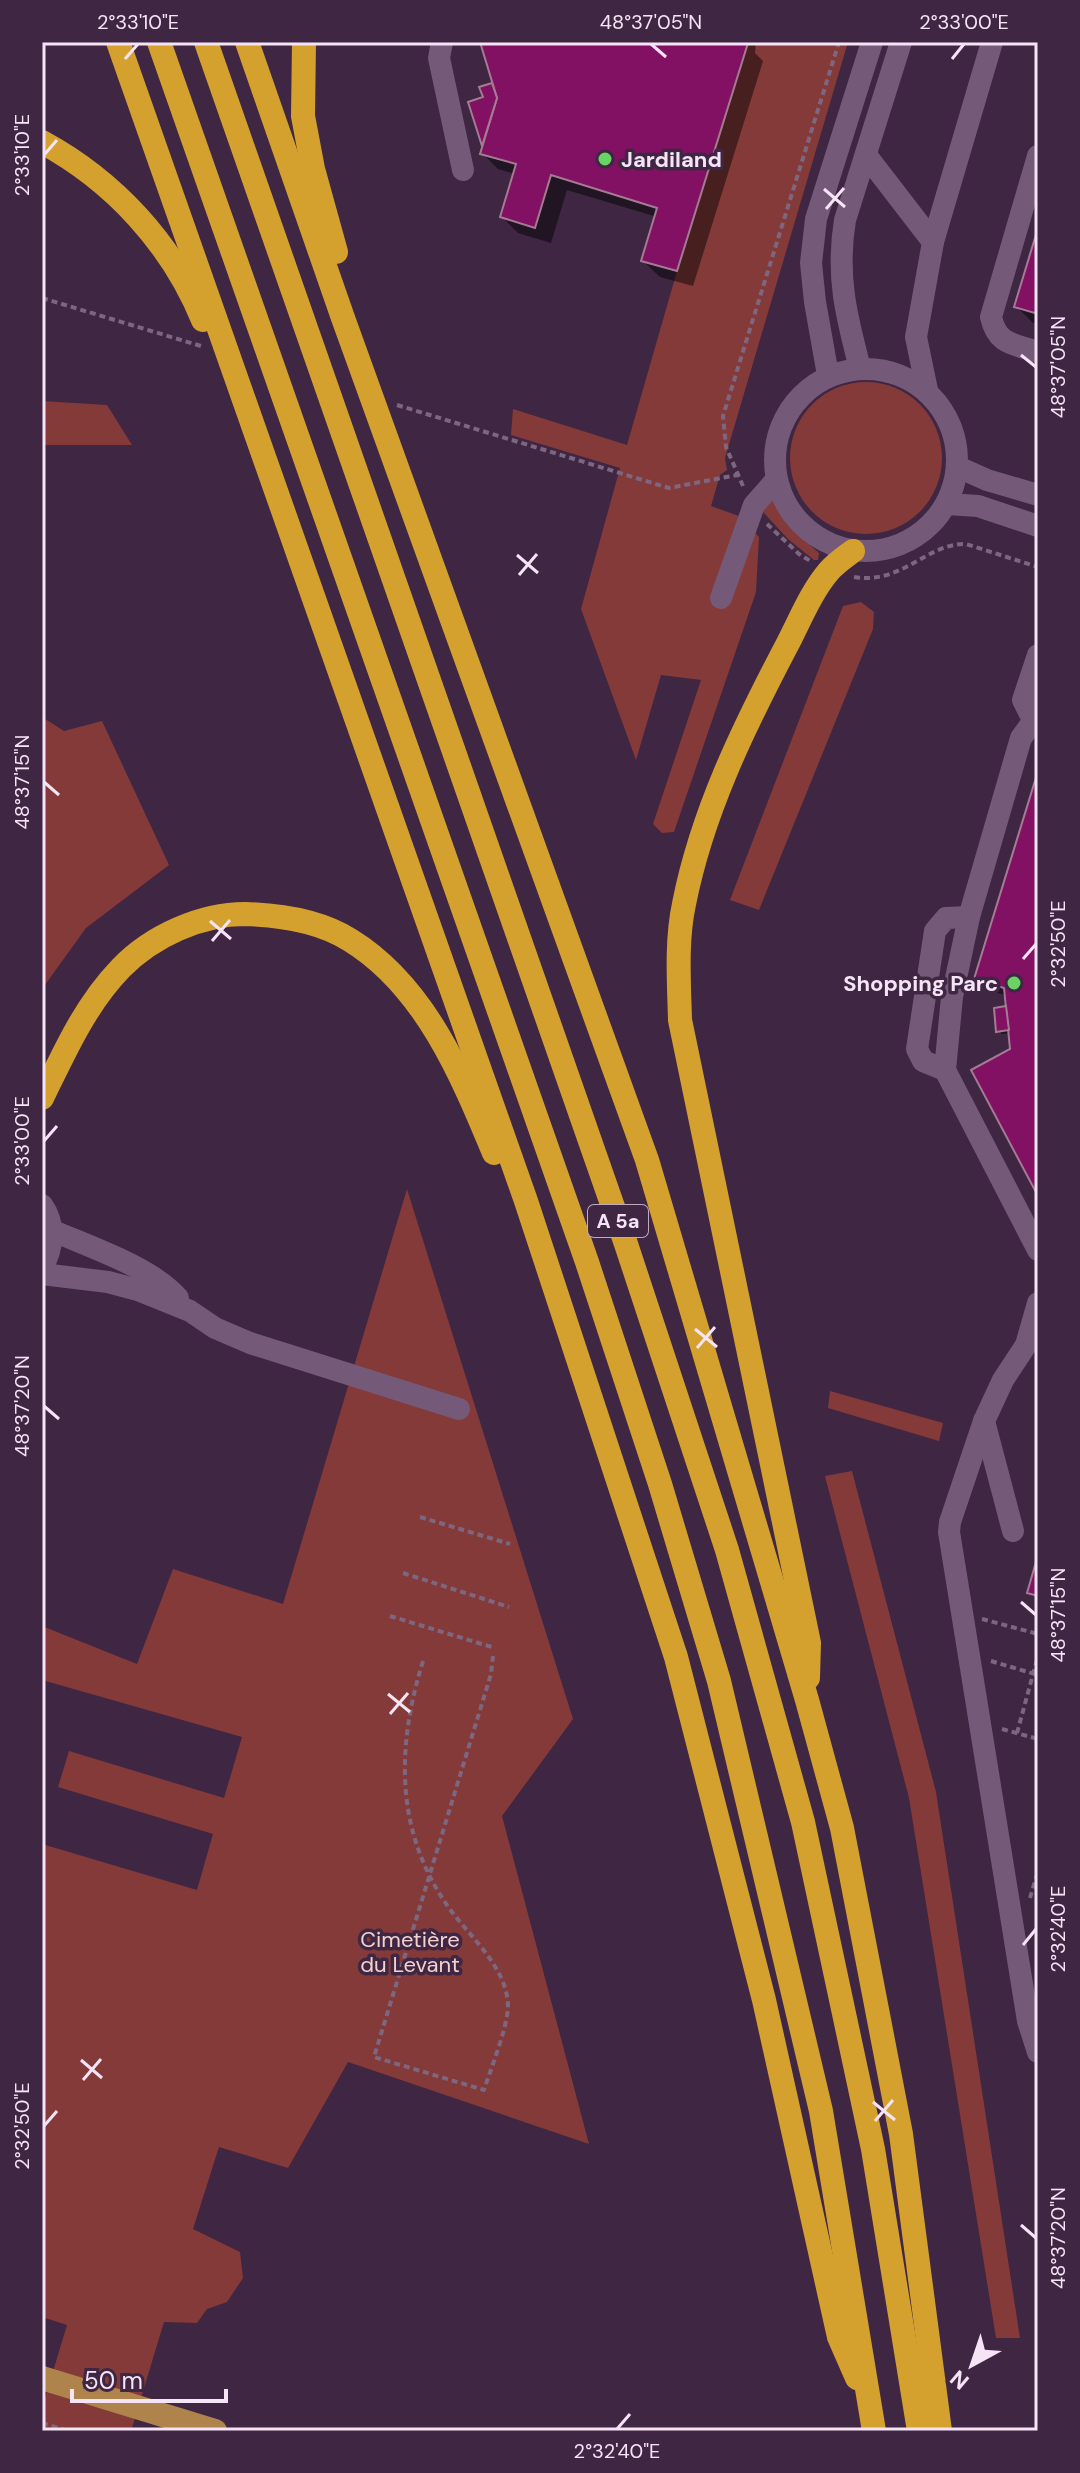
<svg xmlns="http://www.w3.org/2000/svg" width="1080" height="2473" viewBox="0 0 1080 2473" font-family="'DM Sans',sans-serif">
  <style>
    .green { fill: #843a39 }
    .shadow { fill: #0007 }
    .building { fill: #821163; stroke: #a37b93; stroke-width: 2 }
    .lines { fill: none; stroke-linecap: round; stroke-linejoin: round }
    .path { stroke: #7d6780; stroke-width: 4; stroke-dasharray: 6 4; stroke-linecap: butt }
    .minor { stroke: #755979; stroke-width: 22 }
    .major { stroke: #af844c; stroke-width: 24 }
    .highway { stroke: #d5a12e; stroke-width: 24 }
    .ticks { fill: none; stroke: #f5e4f6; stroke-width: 3 }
    .poi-dot { fill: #69d364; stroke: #3f2643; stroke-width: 3 }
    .labels { text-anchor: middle; stroke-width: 7; stroke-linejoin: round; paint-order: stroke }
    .shield { fill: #3f2643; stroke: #beabc0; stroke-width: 2 }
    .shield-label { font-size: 20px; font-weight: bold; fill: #f5e4f6 }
    .poi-label { font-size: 22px; font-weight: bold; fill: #f5e4f6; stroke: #3f2643; text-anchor: start }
    .park-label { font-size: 22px; fill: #f3d1ce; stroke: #3f2643 }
    .neatline { fill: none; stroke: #f5e4f6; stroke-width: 3 }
    .ticks-label { font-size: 20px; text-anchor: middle; fill: #f5e4f6 }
  </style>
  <rect width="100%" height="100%" fill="#3f2643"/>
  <g class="green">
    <path d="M748 42H848L725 458 727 470 720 475 711 506 739 516 759 537 756 592 674 832 662 833 653 824 701 680 661 675 636 760 581 609 620 468 511 435 513 409 627 445 677 271Z"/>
    <circle cx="866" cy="458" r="76"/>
    <path d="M42 401 107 405 132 445H42Z"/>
    <path d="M772 499 788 526 819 553 818 560H814L788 539 764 513 762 509Z"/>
    <path d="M861 602 874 612 873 629 759 910 730 900 843 606Z"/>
    <path d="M42 717 64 731 102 721 169 865 86 928 42 989Z"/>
    <path d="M407 1189 573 1719 502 1816 589 2144 348 2062 288 2168 219 2147 193 2229 240 2252 243 2278 227 2302 207 2309 197 2323 164 2322 131 2431H42V2408L67 2325 42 2317V1844L197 1890 213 1834 58 1787 69 1751 224 1798 242 1737 42 1680V1626L137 1664 173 1569 283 1604Z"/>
    <path d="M830 1391 943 1423 939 1441 828 1408Z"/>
    <path d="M852 1471 936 1792 1020 2338H996L909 1798 825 1476Z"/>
  </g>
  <g class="shadow">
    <path d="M482 42H756L755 53 763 61 693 286 660 277 643 261 657 217 567 190 551 243 518 233 502 217 515 174 498 169 482 153 484 145 471 103 485 98 482 88 495 84Z"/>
    <path d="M1038 235V324L1033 323 1016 306Z"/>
    <path d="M1038 778V1192L1011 1033 1002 1034 998 1031 1008 1008 1007 996 989 990 977 978Z"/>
  </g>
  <g class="building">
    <path d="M480 42 748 43 677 271 641 261 657 208 551 175 535 228 500 217 516 164 480 154 497 98Z"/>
    <path d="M492 83 497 98 482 146 468 102 483 97 479 87Z"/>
    <path d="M1038 228V314L1014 307Z"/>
    <path d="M1038 771V1196L971 1070 1010 1049 1004 988 974 979Z"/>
    <path d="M1006 1006 1009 1030 996 1032 994 1008Z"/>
    <path d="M1038 1555V1596L1027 1593Z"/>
  </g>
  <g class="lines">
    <g class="path">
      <path d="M42 298 201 346"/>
      <path d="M397 405 669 488 737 475"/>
      <path d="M743 486 726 447 723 416 839 42"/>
      <path d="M767 524 799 554 812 562"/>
      <path d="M854 577C902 585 927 543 966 544L1038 567"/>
      <path d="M420 1517 510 1544"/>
      <path d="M403 1573 509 1607"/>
      <path d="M390 1616 495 1648"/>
      <path d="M982 1619 1038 1634"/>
      <path d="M423 1661C396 1748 395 1832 449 1908 470 1937 508 1968 508 2007 507 2029 491 2068 484 2090L374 2057 491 1674 493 1656"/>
      <path d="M991 1661 1038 1675"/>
      <path d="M1002 1729 1038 1739"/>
      <path d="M1017 1733 1038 1656"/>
      <path d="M1030 1898 1038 1871"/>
      <path d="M42 2423 69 2431"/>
    </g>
    <g class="minor">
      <path d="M442 42 439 58 463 170"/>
      <path d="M866 155 933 242 916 337 927 390"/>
      <path d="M1038 156 991 317C997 345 1014 344 1038 352"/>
      <path d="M933 242 992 42"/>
      <path d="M860 368C846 315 836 275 845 220L901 42"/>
      <circle cx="866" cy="460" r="91"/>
      <path d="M828 375 815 302 811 263 816 219 872 42"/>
      <path d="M958 467 987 480 1038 495"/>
      <path d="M947 504 978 506 1038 526"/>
      <path d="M721 598 754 505 776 480"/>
      <path d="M1038 720 1029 727 1021 738 969 917 952 997 945 1070 1038 1250"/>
      <path d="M1034 722 1023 700 1038 655"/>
      <path d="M945 1070 923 1061 917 1049 935 931 946 918 969 917"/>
      <path d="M42 1205C55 1223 54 1248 42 1267"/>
      <path d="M51 1230C90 1247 151 1267 178 1298"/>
      <path d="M42 1274 108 1282 138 1290 190 1311 215 1328 250 1343 459 1409"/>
      <path d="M1038 1303 1026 1345 1003 1380 984 1421 950 1522 949 1532 1028 2021 1038 2052"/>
      <path d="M984 1421 1013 1531"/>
    </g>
    <path class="major" d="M42 2378 215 2431"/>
    <g class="highway">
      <path d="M118 42 526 1201 676 1657 764 2000 839 2337 857 2378"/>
      <path d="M159 42 587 1262 660 1484 719 1681 821 2111 874 2431"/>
      <path d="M206 42 626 1244 727 1550 803 1822 873 2149 919 2431"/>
      <path d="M247 42 343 318 647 1160 807 1700 842 1828 901 2134 940 2431"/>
      <path d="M304 42 303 116 313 169 336 252"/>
      <path d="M42 142C114 181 172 244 203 320"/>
      <path d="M42 1098C64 1053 85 1005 121 968 152 936 201 914 245 914 280 915 320 921 350 940 425 986 462 1076 494 1153"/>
      <path d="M808 1678 809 1643 680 1020C679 982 676 941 684 904 702 812 744 727 787 645 800 620 811 592 829 571 836 563 845 557 853 551"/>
    </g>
  </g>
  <path class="ticks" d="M651 44 666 57M125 59 138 44M952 59 964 44M44 155 57 140M824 189 845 207M826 209 844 188M1021 355 1036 367M517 555 538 573M519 575 537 554M44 782 59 795M210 921 231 939M212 941 230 920M1023 959 1036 944M44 1141 57 1126M695 1329 717 1347M697 1348 715 1327M44 1406 59 1419M1021 1602 1036 1615M388 1694 410 1712M390 1714 408 1693M1023 1945 1036 1929M81 2060 102 2078M83 2080 101 2059M873 2102 895 2120M875 2121 893 2100M44 2126 57 2111M1021 2225 1036 2238M617 2429 630 2414"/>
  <g class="poi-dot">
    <circle cx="605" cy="159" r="8"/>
    <circle cx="1014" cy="983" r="8"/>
  </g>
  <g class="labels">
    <rect class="shield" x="588" y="1205" width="60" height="32" rx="6"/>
    <g class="shield-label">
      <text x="618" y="1228">A 5a</text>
    </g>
    <g class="poi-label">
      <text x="621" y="167">Jardiland</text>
      <text x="998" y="991" text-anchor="end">Shopping Parc</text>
    </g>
    <g class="park-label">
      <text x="410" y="1947">Cimetière<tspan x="410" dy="25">du Levant</tspan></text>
    </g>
  </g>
  <rect width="1080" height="2473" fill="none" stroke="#3f2643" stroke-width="88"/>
  <g transform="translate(972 2365) rotate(220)" stroke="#3f2643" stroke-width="6" paint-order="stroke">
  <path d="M0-6L14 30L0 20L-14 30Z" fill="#f5e4f6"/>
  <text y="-12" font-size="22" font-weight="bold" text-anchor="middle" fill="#f5e4f6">N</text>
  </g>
  <path d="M72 2389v12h154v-12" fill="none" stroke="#f5e4f6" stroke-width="4"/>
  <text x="84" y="2389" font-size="24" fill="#f5e4f6" stroke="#3f2643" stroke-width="6" paint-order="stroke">50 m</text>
  <rect x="44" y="44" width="992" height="2385" class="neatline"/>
  <g class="ticks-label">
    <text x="138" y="29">2°33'10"E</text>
    <text x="651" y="29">48°37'05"N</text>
    <text x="964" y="29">2°33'00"E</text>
    <text transform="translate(22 155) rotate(-90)" y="7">2°33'10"E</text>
    <text transform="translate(1058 367) rotate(-90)" y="7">48°37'05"N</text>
    <text transform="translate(22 782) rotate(-90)" y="7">48°37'15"N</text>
    <text transform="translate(1058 944) rotate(-90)" y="7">2°32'50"E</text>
    <text transform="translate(22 1141) rotate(-90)" y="7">2°33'00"E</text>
    <text transform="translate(22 1406) rotate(-90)" y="7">48°37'20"N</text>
    <text transform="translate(1058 1615) rotate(-90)" y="7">48°37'15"N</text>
    <text transform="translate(1058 1929) rotate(-90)" y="7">2°32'40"E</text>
    <text transform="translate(22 2126) rotate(-90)" y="7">2°32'50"E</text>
    <text transform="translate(1058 2238) rotate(-90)" y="7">48°37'20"N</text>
    <text x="617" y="2458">2°32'40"E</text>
  </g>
</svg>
